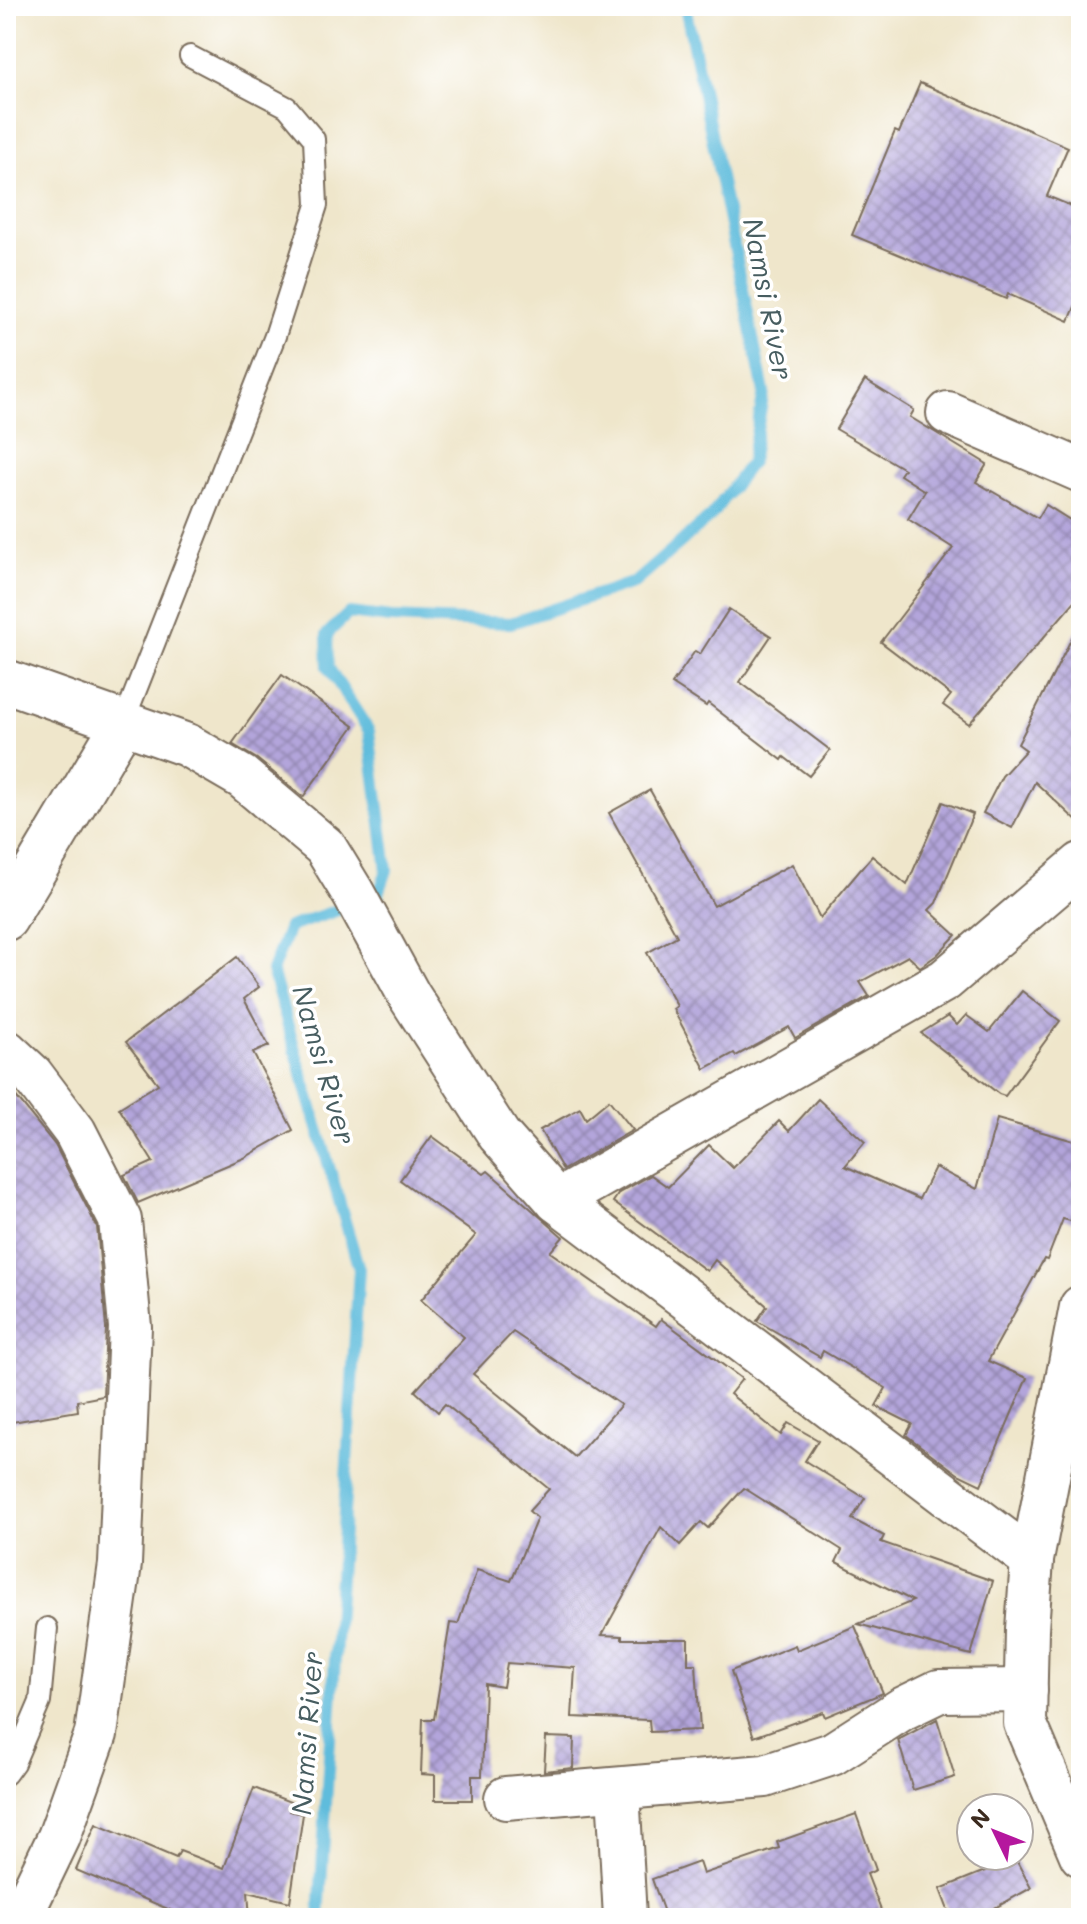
<svg xmlns="http://www.w3.org/2000/svg" width="1087" height="1924" viewBox="0 0 1087 1924" font-family="Mali,sans-serif">
  <style>
    .lines { fill: none; stroke-linecap: round; stroke-linejoin: round }
    .stream { stroke: #5ebcdc; stroke-width: 12 }
    .building { fill: url(#building-cross-hatch); fill-rule: evenodd }
    .lane-casing { stroke: #7a6c5b; stroke-width: 24 }
    .street-casing { stroke: #7a6c5b; stroke-width: 46 }
    .lane { stroke: #fff; stroke-width: 20 }
    .street { stroke: #fff; stroke-width: 42 }
    .labels { text-anchor: middle; stroke-width: 7; stroke-linejoin: round; paint-order: stroke }
    .water-label { font-size: 28px; font-style: italic; fill: #475d60; stroke: #fff }
  </style>
  <defs>
    <pattern id="building-cross-hatch" width="8" height="8" patternUnits="userSpaceOnUse" patternTransform="scale(2)"><rect width="8" height="8" fill="#b3a5db"/><path d="M0 0l8 8M0 8l8-8" fill="none" stroke="#9387b1"/></pattern>
  </defs>
  <rect width="100%" height="100%" fill="#fff"/>
  <filter id="ink" filterUnits="userSpaceOnUse"><feTurbulence type="fractalNoise" baseFrequency=".0125" numOctaves="2"/><feDisplacementMap in="SourceGraphic" scale="16" xChannelSelector="R" yChannelSelector="G"/><feConvolveMatrix kernelMatrix="1 2 1 2 8 2 1 2 1" color-interpolation-filters="sRGB"/></filter>
  <filter id="wash" filterUnits="userSpaceOnUse"><feTurbulence type="fractalNoise" baseFrequency=".006" numOctaves="4" result="noise"/><feDisplacementMap in="SourceGraphic" scale="32" xChannelSelector="R" yChannelSelector="G"/><feGaussianBlur stdDeviation="1.8" result="paint"/><feColorMatrix in="noise" values="0 0 0 0 0 0 0 0 0 0 0 0 0 0 0 0 0 1.4 0 .05"/><feComposite in="paint" operator="in"/></filter>
  <g filter="url(#wash)">
    <rect width="100%" height="100%" fill="#efe6cb"/>
    <g class="lines">
      <path class="stream" d="M319 1918 359 1269 272 971 289 927 378 896 387 870 369 731 328 667 327 634 349 613 391 618 511 623 635 582 712 515 751 462 764 392 685 6"/>
    </g>
    <g id="blocks">
      <g class="building">
        <path d="M920 83 1068 147 1047 196 1081 210V293L1069 321 1008 294 1006 299 852 235 895 131 899 133Z"/>
        <path d="M865 380 914 410 910 417 987 464 976 482 1038 518 1046 505 1081 527V594L969 724 943 705 951 695 881 642 953 548 908 519 925 491 900 475 904 469 836 429Z"/>
        <path d="M729 609 771 636 740 682 830 750 809 776 784 757 782 760 708 703 706 706 672 684 695 651 700 654Z"/>
        <path d="M1081 620V825L1035 782 1012 828 983 813 1002 776 1026 750 1018 744Z"/>
        <path d="M282 675 354 726 303 797 257 759 232 744Z"/>
        <path d="M650 790 714 906 792 864 820 918 872 856 907 885 943 802 973 814 936 903 929 910 956 935 937 955 920 967 908 956 860 982 869 996 795 1038 789 1027 736 1056 734 1053 705 1069 673 1009 677 1006 647 953 677 936 609 813Z"/>
        <path d="M237 957 259 987 244 999 269 1046 253 1053 293 1130 244 1158 138 1203 124 1175 153 1162 119 1108 158 1084 126 1042Z"/>
        <path d="M1022 991 1060 1021 1005 1096 999 1094 921 1033 948 1016 957 1025 966 1015 989 1032Z"/>
        <path d="M6 1084 55 1145 97 1227 106 1328 103 1396 77 1401 78 1411 6 1423Z"/>
        <path d="M818 1099 865 1142 845 1166 919 1199 935 1167 977 1189 997 1119 1081 1143V1197L1074 1222 1063 1219 1047 1260 1044 1259 988 1361 1027 1378 981 1485 958 1474 906 1435 912 1424 876 1406 886 1388 823 1351 820 1357 757 1321 767 1306 715 1260 707 1271 613 1202 619 1193 651 1175 668 1187 709 1145 733 1168 779 1121 789 1131Z"/>
        <path d="M609 1100 633 1130 563 1170 540 1130 580 1108 586 1119Z"/>
        <path d="M432 1136 484 1174 488 1171 563 1237 550 1252 656 1326 661 1319 742 1379 730 1394 781 1435 788 1423 818 1440 805 1461 865 1498 852 1519 884 1536 881 1542 993 1581 971 1655 858 1624 913 1601 836 1562 842 1550 744 1488 708 1528 701 1522 680 1545 661 1527 602 1635 622 1636V1639H688V1664H696L700 1730 650 1732 649 1720 572 1717 575 1668 507 1663 503 1687 485 1684 482 1776H472V1800H435V1775L421 1774 423 1719H434L450 1623 458 1624 477 1570 511 1581 537 1518 529 1511 549 1489 445 1404 438 1412 415 1391 464 1337 421 1300 476 1235 400 1180ZM513 1332 621 1405 575 1457 473 1374Z"/>
        <path d="M855 1626 883 1693 825 1717 823 1712 754 1737 731 1671 795 1645 797 1650Z"/>
        <path d="M937 1719 955 1777 913 1790 898 1740Z"/>
        <path d="M546 1737 574 1738 573 1768 544 1771Z"/>
        <path d="M254 1788 293 1803 290 1811 303 1814 290 1902 248 1892 250 1918H189L76 1870 96 1824 176 1858 180 1851 224 1868Z"/>
        <path d="M856 1814 876 1870 867 1874 884 1918H666L652 1879 699 1862 703 1874 779 1848 777 1842Z"/>
        <path d="M1014 1856 1031 1888 991 1910 994 1918H951L940 1889 985 1871Z"/>
      </g>
    </g>
  </g>
  <g filter="url(#ink)">
    <use href="#blocks" fill-opacity="0" stroke="#7a6c5b" stroke-width="2"/>
    <g class="lines">
      <g class="lane-casing">
        <g id="lane">
          <path d="M123 723 275 336 317 205 314 139 287 107 190 56"/>
          <path d="M6 1774 14 1763 40 1702 47 1628"/>
        </g>
      </g>
      <g class="street-casing">
        <g id="street">
          <path d="M948 413 1081 471"/>
          <path d="M6 681 187 745 242 777 325 847 353 893 410 997 499 1135 557 1201 1032 1560"/>
          <path d="M6 919 123 723"/>
          <path d="M6 1051 32 1075 75 1132 120 1220 130 1327 120 1564 96 1734 59 1837 20 1918"/>
          <path d="M557 1201 945 980 1081 864"/>
          <path d="M1081 1307 1032 1560 1027 1629 1025 1723 1081 1855"/>
          <path d="M618 1790 625 1918"/>
          <path d="M506 1798 765 1776 832 1754 902 1709 939 1691 1026 1690"/>
        </g>
      </g>
      <use href="#lane" class="lane"/>
      <use href="#street" class="street"/>
    </g>
  </g>
  <g class="labels">
    <g class="water-label">
      <text transform="translate(768 299) rotate(79)" y="10">Namsi River</text>
      <text transform="translate(324 1065) rotate(74)" y="10">Namsi River</text>
      <text transform="translate(307 1733) rotate(-86)" y="10">Namsi River</text>
    </g>
  </g>
  <rect width="1087" height="1924" fill="none" stroke="#fff" stroke-width="32"/>
  <g transform="translate(995 1832) rotate(313)"><circle r="38" fill="#ffffff" stroke="#b1aaa5" stroke-width="2"/>
  <path d="M0-6L14 30L0 20L-14 30Z" fill="#b5179e"/>
  <text y="-12" font-size="22" font-weight="bold" text-anchor="middle" fill="#3b2a1e">N</text>
  </g>
</svg>
